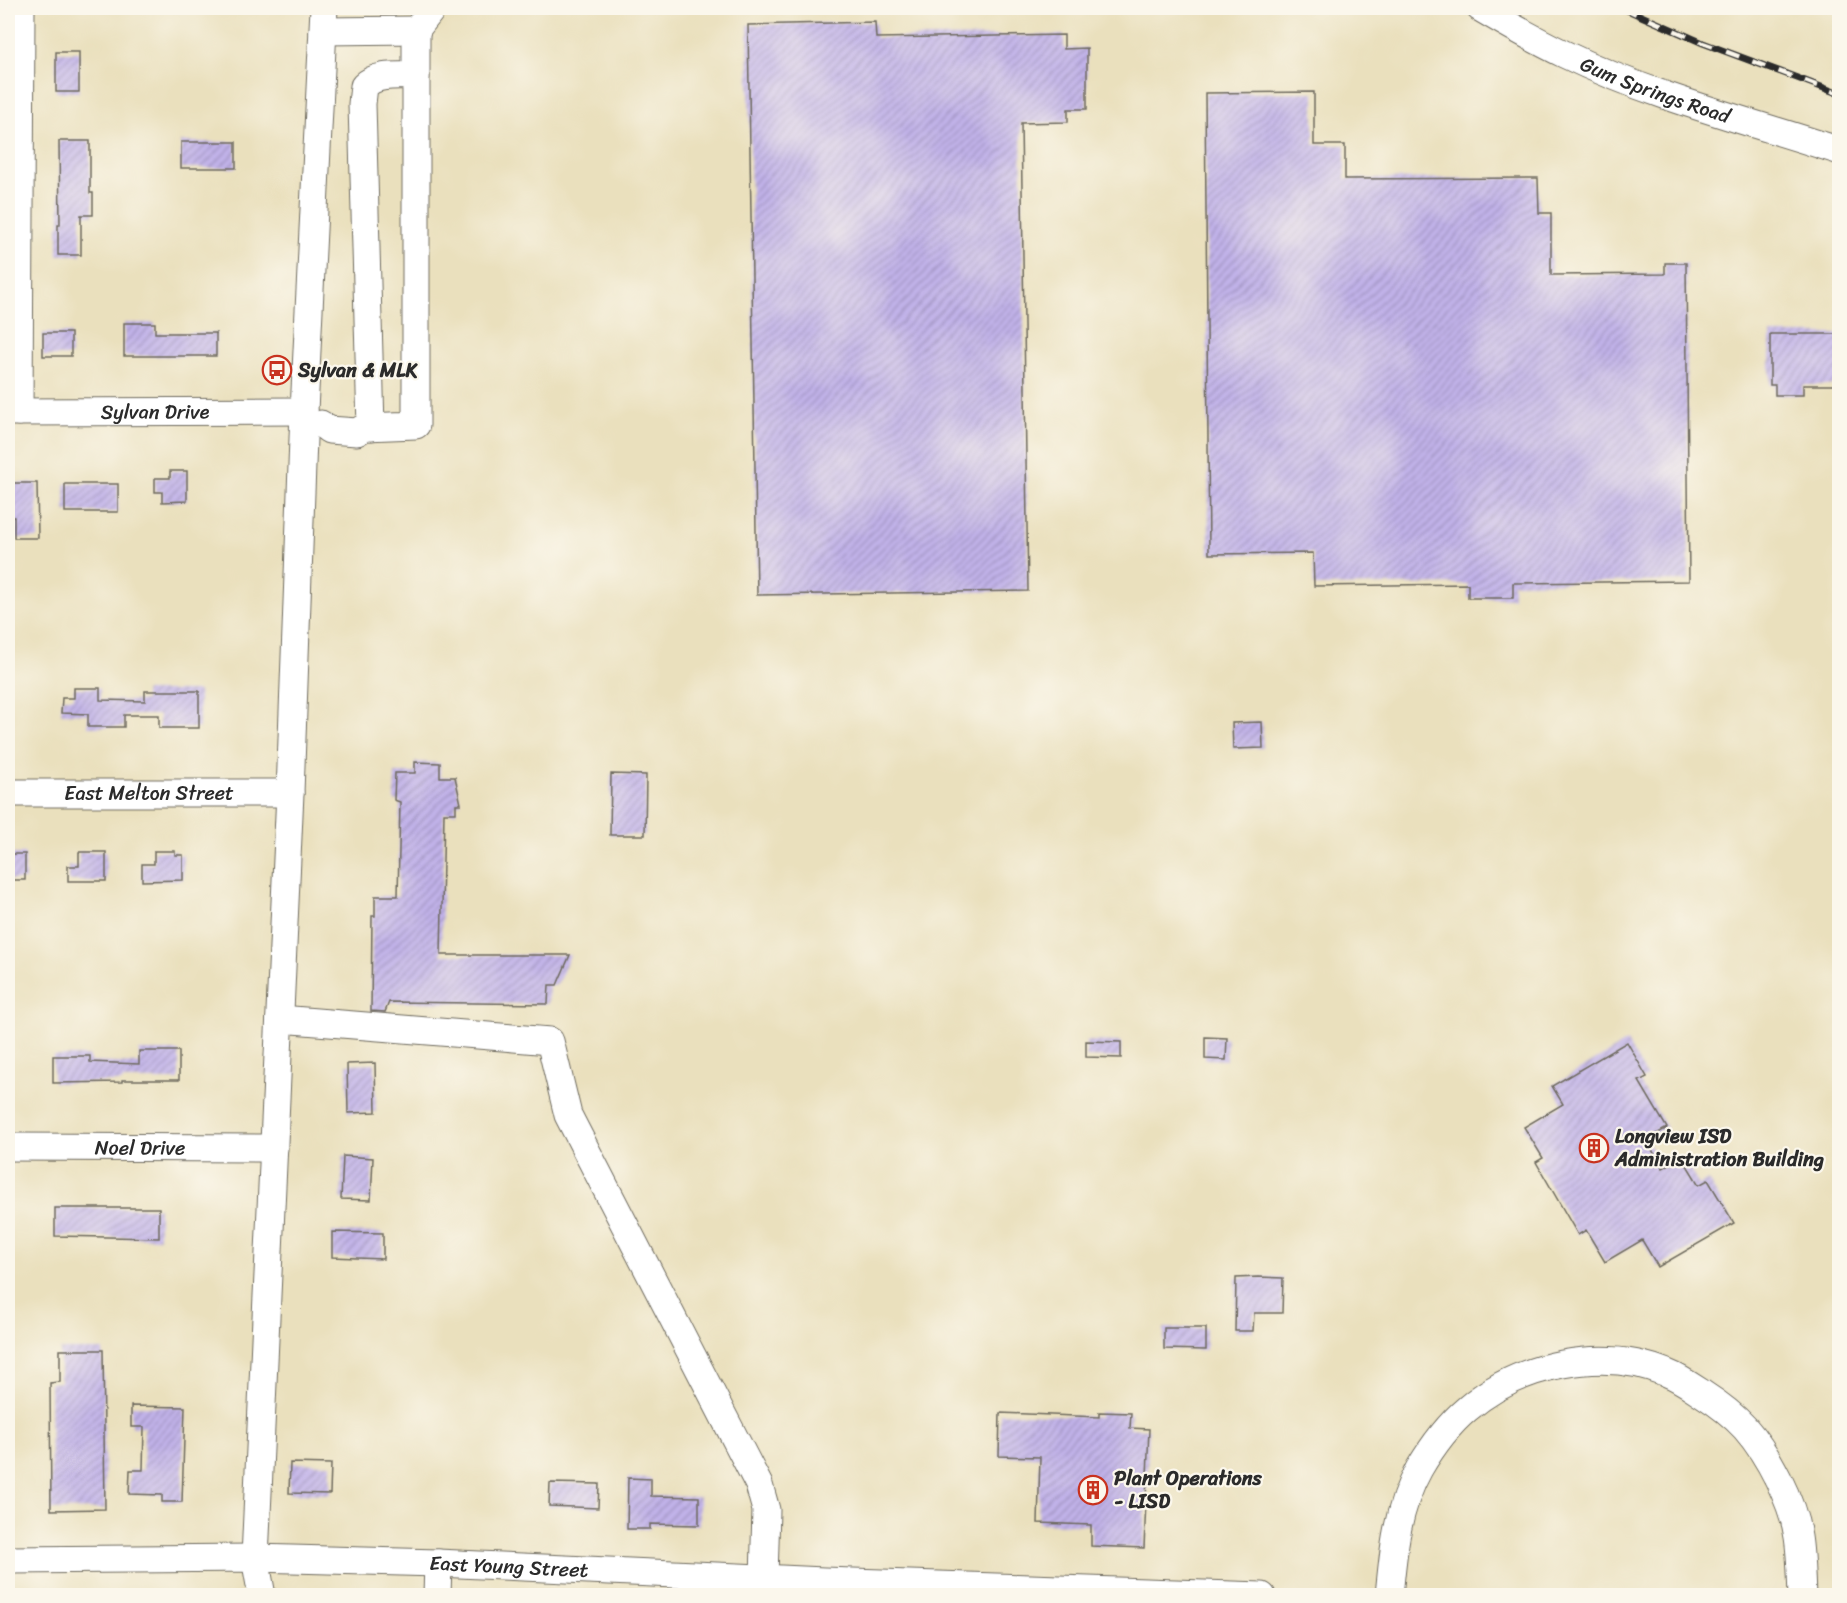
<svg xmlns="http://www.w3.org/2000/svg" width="1847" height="1603" viewBox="0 0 1847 1603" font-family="Sriracha,sans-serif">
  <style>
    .building { fill: url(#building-hatch) }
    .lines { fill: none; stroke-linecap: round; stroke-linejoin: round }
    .minor-casing { stroke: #6e6a5e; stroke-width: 29 }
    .minor { stroke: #fff; stroke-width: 27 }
    .rail-casing { stroke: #2b2b2b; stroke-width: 7 }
    .rail { stroke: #fbf7ec; stroke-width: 4.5; stroke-dasharray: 14; stroke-linecap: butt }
    .labels { text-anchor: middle; stroke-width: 4.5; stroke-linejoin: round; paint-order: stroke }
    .street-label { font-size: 20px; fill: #2b2b2b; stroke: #fbf7ec }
    .poi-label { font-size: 20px; font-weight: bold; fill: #2b2b2b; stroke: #fbf7ec; text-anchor: start }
  </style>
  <defs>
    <pattern id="building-hatch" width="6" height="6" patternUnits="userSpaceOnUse" patternTransform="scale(1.5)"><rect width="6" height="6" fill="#c1b2e9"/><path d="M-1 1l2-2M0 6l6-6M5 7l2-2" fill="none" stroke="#9d91bd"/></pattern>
  </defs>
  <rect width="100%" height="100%" fill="#fbf7ec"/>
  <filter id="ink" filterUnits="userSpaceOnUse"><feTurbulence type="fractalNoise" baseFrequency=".0167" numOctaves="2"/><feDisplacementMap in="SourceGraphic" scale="12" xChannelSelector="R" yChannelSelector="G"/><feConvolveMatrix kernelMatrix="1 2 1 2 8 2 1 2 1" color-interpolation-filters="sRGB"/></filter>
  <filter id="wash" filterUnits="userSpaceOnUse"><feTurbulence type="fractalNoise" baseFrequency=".008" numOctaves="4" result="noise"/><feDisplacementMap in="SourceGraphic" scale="24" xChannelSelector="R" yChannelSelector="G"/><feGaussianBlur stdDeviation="1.35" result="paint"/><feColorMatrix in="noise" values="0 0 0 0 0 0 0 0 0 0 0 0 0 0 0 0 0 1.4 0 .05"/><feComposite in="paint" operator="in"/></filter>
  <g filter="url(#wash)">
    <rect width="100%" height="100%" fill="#eae0bd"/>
    <g id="blocks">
      <g class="building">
        <path d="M875 22 876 38 1064 35V49L1087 48V109H1068V122L1021 123 1028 591 757 595 748 25Z"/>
        <rect x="56" y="52" width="23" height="40"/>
        <path d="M1314 92V145H1345V179L1538 178 1539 213H1551V275L1665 274V263H1686L1689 581 1513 583V598H1468V584L1314 586 1313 553 1209 554 1205 93Z"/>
        <path d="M59 141H90V193H93V215H81V255H58V225H60Z"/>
        <rect x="181" y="142" width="55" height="26"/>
        <path d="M124 323H155V333H216V356H124Z"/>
        <rect x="43" y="333" width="28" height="23"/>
        <path d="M1770 334H1839V385H1803V395H1775V385H1770Z"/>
        <path d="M170 471H187V501L162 502V492H155V478H170Z"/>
        <path d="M8 483H37L38 538H14V517H8Z"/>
        <rect x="65" y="484" width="53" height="28"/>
        <path d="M74 688H100V700L145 701V691H199V728H159V715H124V727H88V714L61 713 62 698H74Z"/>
        <path d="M1262 722 1263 748 1233 749 1232 723Z"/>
        <path d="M415 762 440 763V777H455L461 804H456V813H444L441 955H570L557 985H549L548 1004 389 1002 385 1012 371 1011 372 916H375V896H398L400 802 394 800 395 773H415Z"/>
        <path d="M611 774 646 775 645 835H610Z"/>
        <path d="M154 851H175V855H183V880L142 881V864H154Z"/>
        <path d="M79 852H106V881H68V866H79Z"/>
        <rect x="8" y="854" width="17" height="26"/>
        <path d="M1205 1037 1227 1038 1226 1060 1205 1059Z"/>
        <path d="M1086 1041 1121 1042V1058L1086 1057Z"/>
        <path d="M1627 1042 1647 1077 1639 1081 1667 1128 1646 1140 1663 1168 1682 1157 1699 1185 1708 1180 1734 1223 1658 1267 1642 1240 1605 1262 1586 1230 1578 1235 1536 1162 1543 1158 1524 1127 1563 1104 1552 1086Z"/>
        <path d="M139 1051H179V1080H122V1082L53 1083V1056H90V1062L139 1064Z"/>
        <path d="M375 1063 376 1112 348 1113 347 1064Z"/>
        <path d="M343 1156 373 1158 371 1200 341 1199Z"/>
        <path d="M55 1208H159V1238L55 1236Z"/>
        <path d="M332 1232 383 1233V1259L332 1257Z"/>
        <path d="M1258 1277 1283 1278 1282 1313H1254L1253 1331H1235L1236 1278Z"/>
        <path d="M1164 1328H1206V1350L1164 1349Z"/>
        <path d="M60 1350H103L105 1509 51 1510 50 1383 60 1382Z"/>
        <path d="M131 1406 185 1407 182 1502H162V1495L129 1494 130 1470H143L144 1427H131Z"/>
        <path d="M1099 1412 1131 1413 1130 1428 1149 1429 1144 1548 1091 1546V1525L1038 1523 1040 1457 999 1456 1000 1413 1099 1417Z"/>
        <path d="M290 1463 331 1464 330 1494 289 1493Z"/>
        <path d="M628 1478 651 1479V1496L699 1497V1525L650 1524V1529H627Z"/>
        <path d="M550 1483 599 1484 598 1508 549 1506Z"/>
      </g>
    </g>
  </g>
  <g filter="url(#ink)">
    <use href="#blocks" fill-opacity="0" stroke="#6e6a5e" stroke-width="1.5"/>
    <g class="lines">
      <g class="minor-casing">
        <g id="minor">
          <path id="s1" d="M1480 8C1507 24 1535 40 1564 54 1650 96 1748 121 1840 151"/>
          <path d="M416 30 433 8"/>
          <path id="s2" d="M8 412 304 411"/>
          <path d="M19 412 21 8"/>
          <path d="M321 424 329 430 357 432 365 427 416 425V30L323 31"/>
          <path d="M371 427 362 104 364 86C377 73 398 76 416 76"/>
          <path id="s3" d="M8 793H290"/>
          <path d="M280 1019 550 1041 568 1115 759 1485 766 1510 764 1578"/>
          <path id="s4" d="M8 1147 274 1148"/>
          <path id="s5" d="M8 1560 255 1558 438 1563 824 1581 1262 1596"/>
          <path d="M262 1596 255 1558 290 793 304 411 324 8"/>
          <path d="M437 1596 438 1563"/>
          <path d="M1389 1596C1393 1552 1397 1508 1419 1469 1432 1447 1448 1425 1467 1409 1519 1364 1603 1346 1667 1373 1680 1378 1691 1386 1703 1394 1717 1403 1733 1415 1745 1428 1768 1454 1793 1502 1798 1537 1801 1556 1801 1576 1802 1596"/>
        </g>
      </g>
      <use href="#minor" class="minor"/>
      <g class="rail-casing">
        <path id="rail" d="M1623 8 1703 43 1840 94"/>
      </g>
      <use href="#rail" class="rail"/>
    </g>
  </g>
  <defs>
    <g id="bus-ring" transform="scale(1.5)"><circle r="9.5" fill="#fbf7ec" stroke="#c8321e" stroke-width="1.5"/><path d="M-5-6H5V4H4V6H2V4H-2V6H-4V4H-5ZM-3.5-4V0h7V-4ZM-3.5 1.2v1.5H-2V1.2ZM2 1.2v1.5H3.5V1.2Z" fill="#c8321e"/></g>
    <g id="building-ring" transform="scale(1.5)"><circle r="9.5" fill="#fbf7ec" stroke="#c8321e" stroke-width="1.5"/><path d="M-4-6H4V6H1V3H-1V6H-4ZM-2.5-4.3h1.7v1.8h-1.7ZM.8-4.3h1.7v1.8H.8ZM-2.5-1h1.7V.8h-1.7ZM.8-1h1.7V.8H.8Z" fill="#c8321e"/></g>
  </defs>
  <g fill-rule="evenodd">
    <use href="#bus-ring" x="277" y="370"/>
    <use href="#building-ring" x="1594" y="1148"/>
    <use href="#building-ring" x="1093" y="1490"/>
  </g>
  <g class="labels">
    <g class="street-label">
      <text dy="7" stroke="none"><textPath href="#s1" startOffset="194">Gum Springs Road</textPath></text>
      <text dy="7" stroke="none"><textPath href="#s2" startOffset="147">Sylvan Drive</textPath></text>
      <text dy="7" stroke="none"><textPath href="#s3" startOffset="141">East Melton Street</textPath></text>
      <text dy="7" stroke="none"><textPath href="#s4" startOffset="132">Noel Drive</textPath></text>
      <text dy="7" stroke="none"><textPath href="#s5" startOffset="501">East Young Street</textPath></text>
    </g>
    <g class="poi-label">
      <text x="298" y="377">Sylvan &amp; MLK</text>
      <text x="1615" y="1143">Longview ISD<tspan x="1615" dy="23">Administration Building</tspan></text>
      <text x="1114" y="1485">Plant Operations<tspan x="1114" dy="23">- LISD</tspan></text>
    </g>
  </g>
  <rect width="1847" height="1603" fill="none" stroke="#fbf7ec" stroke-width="30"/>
</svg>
